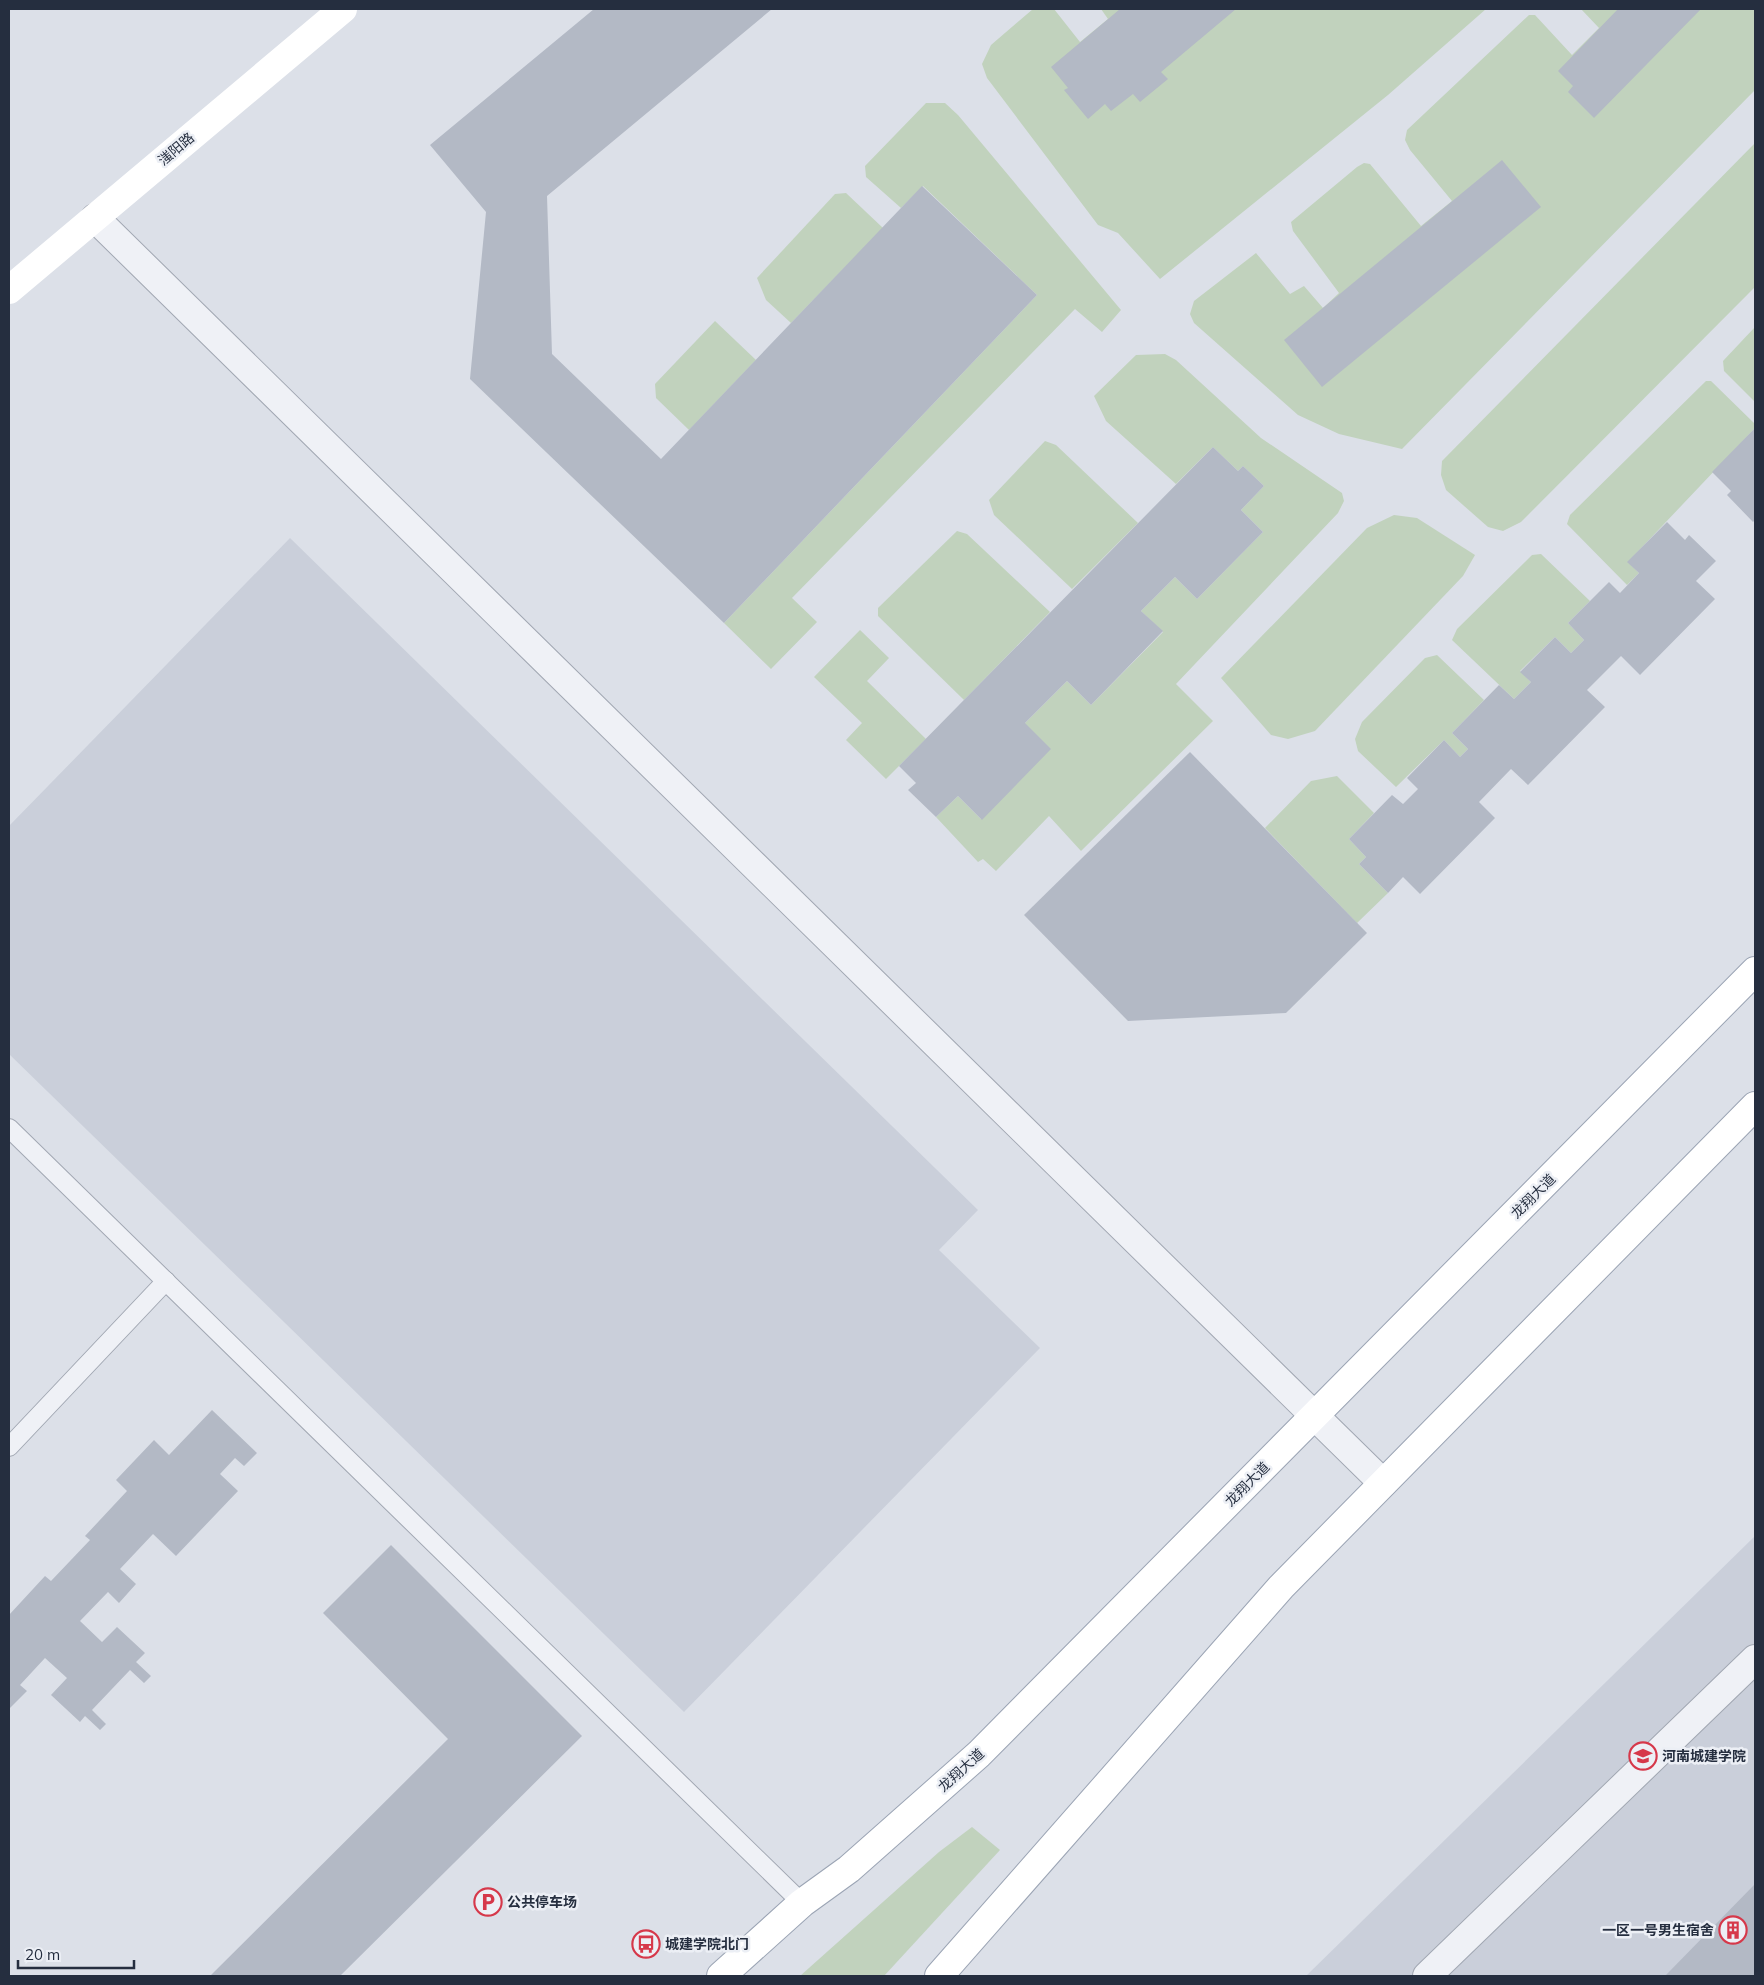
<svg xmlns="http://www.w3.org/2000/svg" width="1764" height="1985" viewBox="0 0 1764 1985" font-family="Mulish,'Noto Sans SC',sans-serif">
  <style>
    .built { fill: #cacfda }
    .green { fill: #c1d2bd }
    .building { fill: #b3b9c5 }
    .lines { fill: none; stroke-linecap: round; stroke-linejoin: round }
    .service-casing { stroke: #a1a7b2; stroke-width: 20 }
    .minor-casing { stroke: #a1a7b2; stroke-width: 30 }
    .tertiary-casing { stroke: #a1a7b2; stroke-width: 30 }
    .primary-casing { stroke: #9ba4b4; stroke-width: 30 }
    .service { stroke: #eff1f6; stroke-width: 18 }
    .minor { stroke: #eff1f6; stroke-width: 28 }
    .tertiary { stroke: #eff1f6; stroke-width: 28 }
    .secondary { stroke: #fff; stroke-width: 28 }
    .primary { stroke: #fff; stroke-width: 28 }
    .labels { text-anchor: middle; stroke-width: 5; stroke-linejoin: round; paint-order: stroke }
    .street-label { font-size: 14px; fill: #252e3f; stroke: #eceff5 }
    .poi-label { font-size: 14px; font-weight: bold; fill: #252e3f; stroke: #eceff5; text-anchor: start }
  </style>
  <rect width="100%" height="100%" fill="#dce0e8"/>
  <g class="built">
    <path d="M290 538 978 1210 939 1250 1040 1348 684 1712 9 1054V826Z"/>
    <path d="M1755 1536V1976H1306Z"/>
  </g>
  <g class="green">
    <path d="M1033 9H1054L1080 42 1108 19 1101 9H1486L1388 95 1160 279 1118 233 1098 225 987 78 982 64 991 45Z"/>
    <path d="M1581 9H1755V90L1402 449 1339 434 1298 415 1194 323 1190 314 1194 301 1256 253 1290 294 1304 286 1323 308 1339 293 1293 231 1291 222 1357 167 1364 163 1370 164 1421 226 1452 201 1410 150 1405 140 1407 130 1529 15H1535L1572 55 1599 28Z"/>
    <path d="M926 103H945L958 115 1121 310 1102 332 1075 309 792 598 817 622 771 669 724 623 1037 295 923 186 901 208 866 177 865 166Z"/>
    <path d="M1755 143V287L1521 522 1503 531 1488 527 1446 490 1441 475 1442 461Z"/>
    <path d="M846 193 883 228 791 323 766 300 757 278 835 194Z"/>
    <path d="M715 321 756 360 689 430 656 398 655 384Z"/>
    <path d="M1755 327V402L1724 371 1723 361Z"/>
    <path d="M1165 354 1176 360 1261 438 1342 493 1344 501 1338 513 1176 684 1213 721 1081 851 1049 816 996 871 983 859 978 862 936 817 958 796 981 819 1025 723 1067 681 1091 705 1163 632 1141 611 1175 577 1197 599 1263 532 1241 510 1264 486 1243 466 1238 471 1213 447 1176 484 1106 421 1094 396 1136 355Z"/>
    <path d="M1706 381H1711L1755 424V428L1628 562 1639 573 1627 585 1567 524 1570 515Z"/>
    <path d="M1045 441 1056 445 1138 523 1072 589 994 515 989 500Z"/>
    <path d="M1394 515 1417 518 1475 555 1463 576 1315 731 1288 739 1271 735 1221 678 1367 528Z"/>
    <path d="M957 531 967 534 1050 612 964 700 878 616V608Z"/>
    <path d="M1541 554 1590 601 1568 623 1584 640 1571 653 1555 637 1520 671 1531 682 1514 699 1452 640 1457 629 1532 555Z"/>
    <path d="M860 630 889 658 867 681 926 739 886 779 846 740 862 723 814 677Z"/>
    <path d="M1437 655 1484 700 1452 733 1468 749 1460 757 1444 740 1396 787 1358 751 1355 739 1362 722 1425 658Z"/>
    <path d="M1337 776 1374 813 1349 839 1366 857 1359 864 1388 893 1357 923 1265 828 1311 781Z"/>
    <path d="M972 1827 1000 1850 884 1976H800L939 1852Z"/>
  </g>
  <g class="building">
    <path d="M594 9H772L547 196 552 354 661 459 922 186 1037 295 724 623 470 379 486 212 430 145Z"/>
    <path d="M1120 9H1236L1161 72 1168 79 1140 102 1133 94 1111 111 1105 104 1088 119 1064 90 1068 88 1051 67Z"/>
    <path d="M1618 9H1701L1594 118 1568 92 1573 86 1558 71Z"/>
    <path d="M1502 160 1541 207 1322 387 1284 340Z"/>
    <path d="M1755 428V520L1753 522 1727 495 1731 491 1712 472Z"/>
    <path d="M1213 447 1238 471 1243 466 1264 486 1241 510 1263 532 1197 599 1175 577 1141 611 1163 631 1091 705 1067 681 1025 723 1051 749 982 820 958 796 936 817 908 790 916 783 899 766Z"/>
    <path d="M1667 522 1685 540 1689 535 1716 561 1696 581 1715 599 1640 675 1621 656 1587 690 1605 707 1528 785 1511 769 1479 802 1495 818 1420 894 1403 877 1388 893 1359 864 1366 857 1349 839 1392 795 1403 804 1418 789 1407 778 1444 740 1460 757 1468 749 1452 733 1499 685 1514 699 1531 682 1520 672 1555 637 1571 653 1584 640 1568 623 1609 582 1620 593 1639 573 1627 562Z"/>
    <path d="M1190 752 1367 933 1286 1013 1128 1021 1024 915Z"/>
    <path d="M212 1410 257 1453 244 1466 235 1458 220 1474 238 1491 176 1556 153 1534 120 1569 136 1584 119 1603 108 1592 80 1621 102 1642 117 1627 145 1653 136 1662 151 1676 144 1683 130 1670 92 1710 106 1724 100 1730 85 1716 80 1722 51 1695 67 1678 45 1658 20 1685 27 1691 10 1708 9 1706V1615L45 1576 51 1581 90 1540 85 1536 127 1491 116 1480 154 1440 169 1455Z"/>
    <path d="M391 1545 582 1736 340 1976H210L448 1739 323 1613Z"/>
    <path d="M1755 1884V1976H1665Z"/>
  </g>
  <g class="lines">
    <g class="service-casing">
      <g id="service">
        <path d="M9 1128 802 1903"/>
        <path d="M9 1447 166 1281"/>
      </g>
    </g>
    <g class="minor-casing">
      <path id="minor" d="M1427 1976 1755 1659"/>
    </g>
    <g class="tertiary-casing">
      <path id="tertiary" d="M95 218 1383 1483"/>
    </g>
    <g class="primary-casing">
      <g id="primary">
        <path d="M721 1976 802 1903 849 1869 979 1754 1755 971"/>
        <path d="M939 1976 1281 1587 1755 1106"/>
      </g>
    </g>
    <use href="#service" class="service"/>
    <use href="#minor" class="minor"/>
    <use href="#tertiary" class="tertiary"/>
    <path class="secondary" d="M9 290 343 9"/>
    <use href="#primary" class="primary"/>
  </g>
  <defs>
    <g id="university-ring" transform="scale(1.4375)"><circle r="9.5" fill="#eceff5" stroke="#d6384a" stroke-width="1.5"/><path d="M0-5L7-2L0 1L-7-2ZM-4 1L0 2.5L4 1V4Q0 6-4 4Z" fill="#d6384a"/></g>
    <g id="parking-ring" transform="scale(1.4375)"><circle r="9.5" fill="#eceff5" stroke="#d6384a" stroke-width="1.5"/><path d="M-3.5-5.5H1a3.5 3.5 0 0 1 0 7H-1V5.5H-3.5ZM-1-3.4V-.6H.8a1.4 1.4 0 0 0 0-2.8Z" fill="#d6384a"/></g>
    <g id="building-ring" transform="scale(1.4375)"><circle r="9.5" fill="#eceff5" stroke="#d6384a" stroke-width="1.5"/><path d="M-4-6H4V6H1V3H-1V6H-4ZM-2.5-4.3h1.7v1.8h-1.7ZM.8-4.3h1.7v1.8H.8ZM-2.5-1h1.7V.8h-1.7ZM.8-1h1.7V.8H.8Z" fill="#d6384a"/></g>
    <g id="bus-ring" transform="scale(1.4375)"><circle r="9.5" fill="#eceff5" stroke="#d6384a" stroke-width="1.5"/><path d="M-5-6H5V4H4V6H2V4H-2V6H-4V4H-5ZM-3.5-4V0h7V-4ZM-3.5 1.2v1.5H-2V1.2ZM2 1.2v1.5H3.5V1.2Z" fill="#d6384a"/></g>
  </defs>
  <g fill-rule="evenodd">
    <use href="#university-ring" x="1643" y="1756"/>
    <use href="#parking-ring" x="488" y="1902"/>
    <use href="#building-ring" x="1733" y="1930"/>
    <use href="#bus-ring" x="646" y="1944"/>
  </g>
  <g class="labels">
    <g class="street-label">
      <text transform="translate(176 149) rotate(-40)" y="5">滍阳路</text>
      <text transform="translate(1533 1196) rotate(-45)" y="5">龙翔大道</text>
      <text transform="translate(1247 1484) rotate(-45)" y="5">龙翔大道</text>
      <text transform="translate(961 1770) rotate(-42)" y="5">龙翔大道</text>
    </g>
    <g class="poi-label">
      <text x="1662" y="1761">河南城建学院</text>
      <text x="507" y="1907">公共停车场</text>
      <text x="1714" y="1935" text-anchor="end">一区一号男生宿舍</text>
      <text x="665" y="1949">城建学院北门</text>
    </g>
  </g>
  <rect width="1764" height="1985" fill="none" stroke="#252e3f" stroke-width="20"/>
  <path d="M18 1960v8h116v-8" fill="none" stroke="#252e3f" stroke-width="2.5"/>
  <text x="25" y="1960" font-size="15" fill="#252e3f" stroke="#eceff5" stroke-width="4" paint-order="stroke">20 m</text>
</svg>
